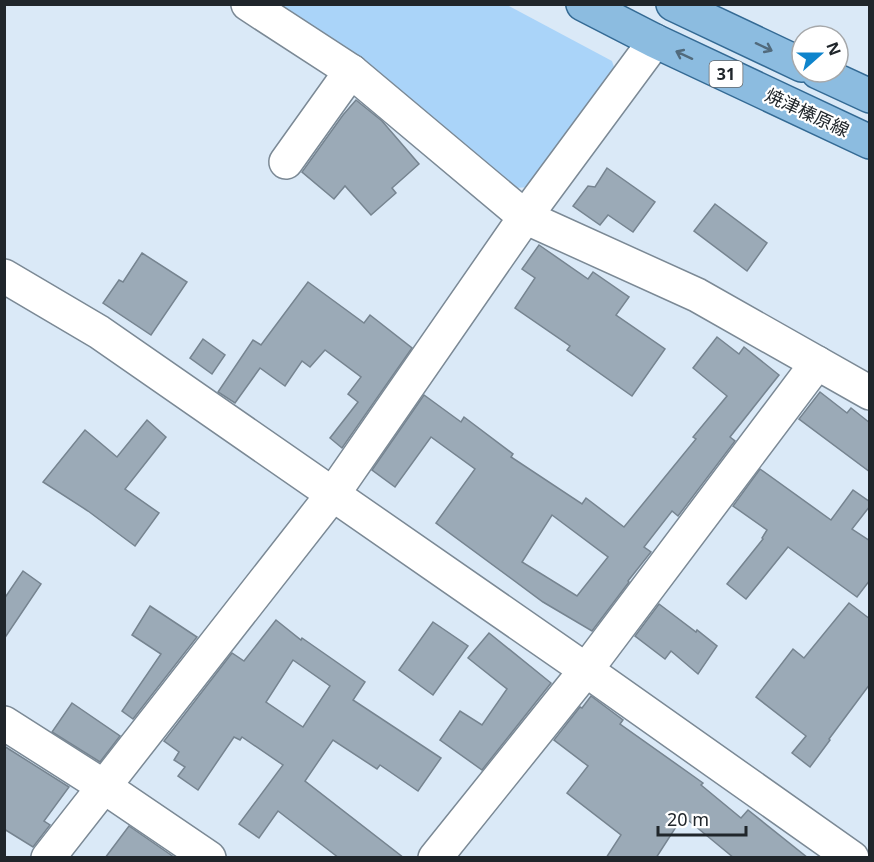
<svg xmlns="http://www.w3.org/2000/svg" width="874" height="862" viewBox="0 0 874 862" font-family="'Noto Sans','Noto Sans JP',sans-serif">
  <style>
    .grass { fill: #aad4f9 }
    .building { fill: #9baab7; stroke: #768490; stroke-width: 1.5; fill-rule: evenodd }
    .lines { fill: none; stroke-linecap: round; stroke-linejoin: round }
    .minor-casing { stroke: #7b8995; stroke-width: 36 }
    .major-casing { stroke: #346a94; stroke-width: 36 }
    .minor { stroke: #fff; stroke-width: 33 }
    .major { stroke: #8cbce0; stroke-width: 33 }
    .oneway { stroke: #516a7c }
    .labels { text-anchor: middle; stroke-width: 4.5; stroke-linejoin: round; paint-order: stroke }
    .shield { fill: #fff; stroke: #63676b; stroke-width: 1.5 }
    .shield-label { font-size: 16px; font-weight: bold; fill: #20262b }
    .street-label { font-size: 18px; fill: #20262b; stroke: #fff }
  </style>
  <rect width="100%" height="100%" fill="#dae9f7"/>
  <path class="grass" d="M279 5H507L612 61 617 76 530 187 515 188 377 70Z"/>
  <g class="building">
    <path d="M356 100 382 121 419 164 392 188 396 193 371 215 345 186 334 199 302 172 343 115Z"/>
    <path d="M607 168 655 202 633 232 608 215 600 225 573 206 588 186 595 187Z"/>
    <path d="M715 204 767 243 747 271 694 231Z"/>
    <path d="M539 245 588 279 593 272 629 297 616 315 665 349 632 396 567 350 570 346 515 308 535 278 522 269Z"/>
    <path d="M142 253 187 282 151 335 103 303 119 280 123 282Z"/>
    <path d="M308 282 364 323 370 315 412 348 342 448 330 438 358 402 348 394 361 377 325 350 310 367 302 361 285 386 260 368 235 403 218 392 253 340 261 345Z"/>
    <path d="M717 337 739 354 744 347 779 375 730 437 735 441 678 516 672 511 644 547 651 552 628 581 629 582 592 631 543 602 436 523 475 469 431 437 395 487 372 470 424 395 461 422 464 417 513 454 511 457 582 504 586 498 624 527 696 439 693 437 727 396 693 368ZM552 515 608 557 577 596 522 562Z"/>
    <path d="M203 339 225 355 212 374 190 358Z"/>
    <path d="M820 392 847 413 851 408 870 423V472L799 419Z"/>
    <path d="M147 420 166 437 125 489 159 513 135 546 88 511 43 482 85 430 117 457Z"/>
    <path d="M760 469 831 520 853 490 870 502V506L852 529 870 541V580L857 597 788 547 746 599 727 584 763 539 762 538 767 530 733 506Z"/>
    <path d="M23 571 41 584 4 639V599Z"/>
    <path d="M849 603 870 619V684L829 739 830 740 810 767 792 753 806 736 756 697 793 649 804 658Z"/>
    <path d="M659 604 696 632 697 630 717 646 698 674 671 651 665 659 635 636Z"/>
    <path d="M150 606 197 637 133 719 122 711 161 654 132 635Z"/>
    <path d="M276 620 301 640 302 638 365 682 353 700 441 758 418 791 380 765 377 769 333 740 305 781 404 858H339L278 811 259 838 239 824 283 765 242 737 240 740 234 737 198 790 178 776 185 767 174 760 179 752 164 741 232 653 244 661ZM293 660 330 686 303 727 266 702Z"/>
    <path d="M433 622 468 646 433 695 399 670Z"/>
    <path d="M489 633 551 683 482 770 440 740 460 711 482 725 507 689 468 658Z"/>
    <path d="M591 696 623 720 620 724 703 783 701 785 741 818 748 810 808 858H734L683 816 656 858H606L621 835 567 793 588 766 554 740 580 707 582 708Z"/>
    <path d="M72 703 120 736 100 762 52 732Z"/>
    <path d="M4 746 69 787 44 821 50 825 33 847 4 829Z"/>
    <path d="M129 826 171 855 175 858H105Z"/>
  </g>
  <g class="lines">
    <g class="minor-casing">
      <g id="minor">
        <path d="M655 41 525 217 697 295 870 393"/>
        <path d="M286 162 351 71"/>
        <path d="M4 276 99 332 586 670 852 858"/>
        <path d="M4 723 103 786 209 858"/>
        <path d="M48 858 333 494 525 217 351 71 248 4"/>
        <path d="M435 858 586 670 817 363"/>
      </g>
    </g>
    <g class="major-casing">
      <g id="major">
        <path d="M583 4 655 41 870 142"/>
        <path d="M673 4 802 65"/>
        <path d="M818 72 870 96"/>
      </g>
    </g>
    <use href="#minor" class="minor"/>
    <use href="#major" class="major"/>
  </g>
  <defs><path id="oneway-shaft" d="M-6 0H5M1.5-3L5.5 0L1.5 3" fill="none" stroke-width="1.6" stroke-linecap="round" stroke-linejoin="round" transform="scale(1.5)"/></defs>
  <g class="oneway">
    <use href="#oneway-shaft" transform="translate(764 47) rotate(25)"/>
    <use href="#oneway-shaft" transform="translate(684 55) rotate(-155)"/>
  </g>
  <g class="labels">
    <rect class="shield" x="709.5" y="61" width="33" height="26" rx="4.5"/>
    <g class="shield-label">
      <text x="726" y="80">31</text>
    </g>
    <g class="street-label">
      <text transform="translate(807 113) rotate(25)" y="6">焼津榛原線</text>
    </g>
  </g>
  <rect width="874" height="862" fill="none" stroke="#20262b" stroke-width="12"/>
  <g transform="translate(820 54) rotate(69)"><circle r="28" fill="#ffffff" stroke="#a6a8aa" stroke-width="1.5"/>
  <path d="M0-4.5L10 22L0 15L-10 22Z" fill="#0e84cc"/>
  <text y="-9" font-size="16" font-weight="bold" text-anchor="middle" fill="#20262b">N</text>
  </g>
  <path d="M658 826v9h88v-9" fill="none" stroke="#20262b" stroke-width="3"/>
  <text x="667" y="826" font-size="18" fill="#20262b" stroke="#ffffff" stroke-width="4.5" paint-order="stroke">20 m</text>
</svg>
